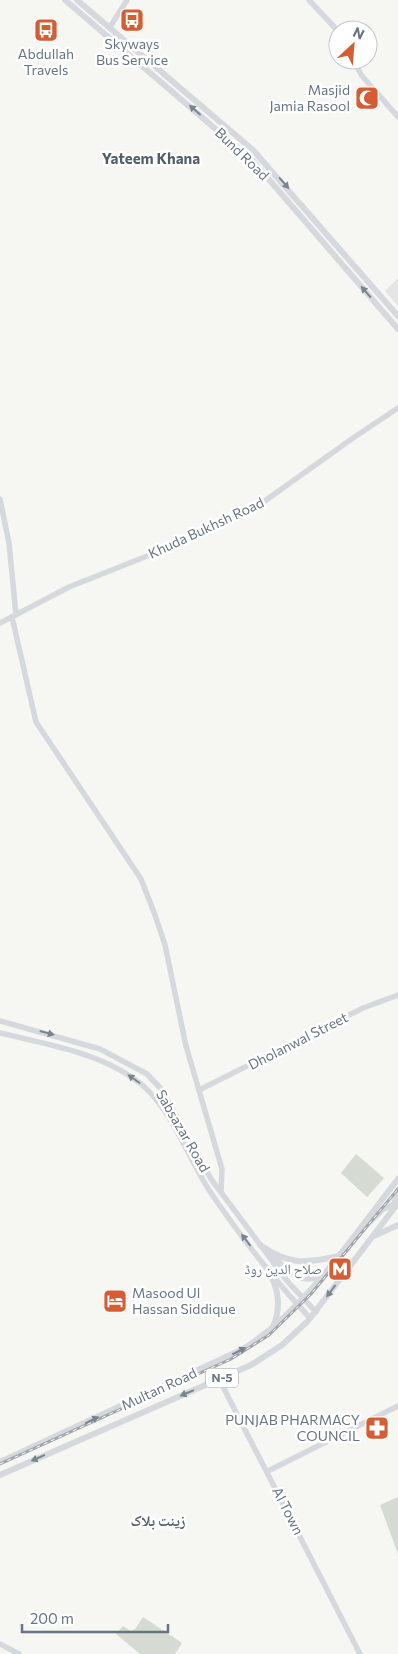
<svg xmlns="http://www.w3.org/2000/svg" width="398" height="1654" viewBox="0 0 398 1654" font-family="Commissioner,'Noto Naskh Arabic',sans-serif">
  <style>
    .built { fill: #e4e5e4 }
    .green { fill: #d5dbd3 }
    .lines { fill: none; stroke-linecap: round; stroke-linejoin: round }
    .secondary { stroke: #d5d8dc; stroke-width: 5.5 }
    .primary { stroke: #d5d8dc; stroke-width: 6 }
    .rail-casing { stroke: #9fa5ab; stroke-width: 3 }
    .rail { stroke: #fff; stroke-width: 1; stroke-dasharray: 4; stroke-linecap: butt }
    .oneway { fill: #788490 }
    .labels { text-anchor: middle; stroke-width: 5; stroke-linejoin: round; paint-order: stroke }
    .shield { fill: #fff; stroke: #959ea8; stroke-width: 1 }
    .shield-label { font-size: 12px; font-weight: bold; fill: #677582 }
    .poi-label { font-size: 14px; fill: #677582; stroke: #fff; text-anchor: end }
    .street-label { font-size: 14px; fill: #677582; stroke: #fff }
    .neighbourhood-label { font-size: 15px; font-weight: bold; fill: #555f67; stroke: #fff }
  </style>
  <rect width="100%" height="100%" fill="#f6f6f3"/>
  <path class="built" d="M398 278V306L385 291Z"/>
  <g class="green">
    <path d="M356 1154 384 1178 367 1197 341 1173Z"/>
    <path d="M398 1497V1554L380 1505Z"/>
    <path d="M143 1617 182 1643 175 1654H140L116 1634 123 1626 131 1631 135 1629Z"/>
  </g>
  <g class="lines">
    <g class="secondary">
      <path d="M309 0 338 31"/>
      <path d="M110 27 127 0"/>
      <path d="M353 60 362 76 398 117"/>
      <path d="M0 499 9 543 16 615"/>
      <path d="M12 617 36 722 141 879 155 915 165 945 186 1046 222 1169 221 1192"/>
      <path d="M0 623 69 587 170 547 255 508 353 438 398 408"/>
      <path d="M0 1021 100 1049 147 1074 162 1090 211 1179 288 1282 316 1312"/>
      <path d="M0 1033C45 1044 93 1051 133 1078 171 1103 186 1156 211 1193 241 1237 274 1280 310 1318"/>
      <path d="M199 1090 363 1008 398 995"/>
      <path d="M219 1379 360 1654"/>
      <path d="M268 1471 398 1406"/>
      <path d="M0 1644 19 1654"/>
    </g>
    <g class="primary">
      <path d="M65 0 253 161 398 329"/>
      <path d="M77 0 253 150 398 316"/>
      <path d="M393 1207 398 1190"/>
      <path d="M371 1221 383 1209 398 1203"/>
      <path d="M374 1236 398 1225"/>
      <path d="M260 1245C289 1265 305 1264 338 1256"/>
      <path d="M274 1256C285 1270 302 1286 320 1275"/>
      <path d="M268 1269C278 1288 282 1306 273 1327"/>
      <path d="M0 1462 243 1349C305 1311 353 1236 398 1179"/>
      <path d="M0 1475 251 1365 282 1345 308 1321 398 1203"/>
    </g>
    <g class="rail-casing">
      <path id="rail" d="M0 1464 231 1359 269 1335 311 1294 398 1189"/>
    </g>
    <use href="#rail" class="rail"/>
  </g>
  <defs><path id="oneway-solid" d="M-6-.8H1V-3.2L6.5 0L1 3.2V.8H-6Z" transform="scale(1.25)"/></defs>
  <g class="oneway">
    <use href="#oneway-solid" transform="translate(195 110) rotate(-139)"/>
    <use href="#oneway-solid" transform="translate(284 183) rotate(49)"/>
    <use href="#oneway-solid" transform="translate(366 292) rotate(-131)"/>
    <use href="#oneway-solid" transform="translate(47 1033) rotate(15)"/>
    <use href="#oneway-solid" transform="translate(134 1079) rotate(-145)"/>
    <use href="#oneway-solid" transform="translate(246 1240) rotate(-127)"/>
    <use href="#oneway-solid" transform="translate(331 1291) rotate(127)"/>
    <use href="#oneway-solid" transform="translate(239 1351) rotate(-27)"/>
    <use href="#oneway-solid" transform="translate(187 1393) rotate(157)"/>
    <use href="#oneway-solid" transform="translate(92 1420) rotate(-26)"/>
    <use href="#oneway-solid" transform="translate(38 1458) rotate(156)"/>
  </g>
  <defs>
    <g id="bus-square" transform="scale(1.25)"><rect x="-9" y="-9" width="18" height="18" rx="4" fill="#d55d34" stroke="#fff"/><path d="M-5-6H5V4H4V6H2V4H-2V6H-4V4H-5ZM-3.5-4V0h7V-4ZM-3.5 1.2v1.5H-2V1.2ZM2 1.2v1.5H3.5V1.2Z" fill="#fff"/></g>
    <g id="mosque-square" transform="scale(1.25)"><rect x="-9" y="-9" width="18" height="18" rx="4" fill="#d55d34" stroke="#fff"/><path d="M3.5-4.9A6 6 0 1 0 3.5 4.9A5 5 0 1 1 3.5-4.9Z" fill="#fff"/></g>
    <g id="metro-square" transform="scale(1.25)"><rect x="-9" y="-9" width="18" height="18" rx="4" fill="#d55d34" stroke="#fff"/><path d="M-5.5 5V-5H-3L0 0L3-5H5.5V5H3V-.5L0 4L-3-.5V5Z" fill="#fff"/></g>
    <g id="hotel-square" transform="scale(1.25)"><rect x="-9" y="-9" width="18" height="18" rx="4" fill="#d55d34" stroke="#fff"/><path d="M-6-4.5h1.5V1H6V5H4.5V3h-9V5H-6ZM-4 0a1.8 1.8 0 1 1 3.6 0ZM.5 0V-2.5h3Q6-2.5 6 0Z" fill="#fff"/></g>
    <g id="pharmacy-square" transform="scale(1.25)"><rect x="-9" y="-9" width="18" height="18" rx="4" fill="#d55d34" stroke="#fff"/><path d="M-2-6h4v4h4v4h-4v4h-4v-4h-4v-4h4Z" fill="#fff"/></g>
  </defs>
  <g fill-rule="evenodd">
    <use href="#bus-square" x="132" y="20"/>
    <use href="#bus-square" x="46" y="30"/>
    <use href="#mosque-square" x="367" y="98"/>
    <use href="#metro-square" x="340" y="1269"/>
    <use href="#hotel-square" x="115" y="1301"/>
    <use href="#pharmacy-square" x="377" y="1428"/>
  </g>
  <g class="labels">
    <rect class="shield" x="206" y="1368.5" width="32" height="19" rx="4"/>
    <g class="shield-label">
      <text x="222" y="1382">N-5</text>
    </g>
    <g class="poi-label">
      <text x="132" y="49" text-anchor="middle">Skyways<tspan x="132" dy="16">Bus Service</tspan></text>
      <text x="46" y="59" text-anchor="middle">Abdullah<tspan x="46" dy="16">Travels</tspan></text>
      <text x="350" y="95">Masjid<tspan x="350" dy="16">Jamia Rasool</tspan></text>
      <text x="322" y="1274">صلاح الدین روڈ</text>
      <text x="132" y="1298" text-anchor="start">Masood Ul<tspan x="132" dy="16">Hassan Siddique</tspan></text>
      <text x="360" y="1425">PUNJAB PHARMACY<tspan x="360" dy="16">COUNCIL</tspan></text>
    </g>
    <g class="street-label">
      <text transform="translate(242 154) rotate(44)" y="5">Bund Road</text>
      <text transform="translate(206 528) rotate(-25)" y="5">Khuda Bukhsh Road</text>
      <text transform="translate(298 1041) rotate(-27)" y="5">Dholanwal Street</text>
      <text transform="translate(183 1131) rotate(60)" y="5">Sabsazar Road</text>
      <text transform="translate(159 1389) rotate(-25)" y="5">Multan Road</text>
      <text transform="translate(288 1511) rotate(63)" y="5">AI Town</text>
    </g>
    <g class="neighbourhood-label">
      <text x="151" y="164">Yateem Khana</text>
      <text x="158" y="1526">زینت بلاک</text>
    </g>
  </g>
  <g transform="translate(353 45) rotate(26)"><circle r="24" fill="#ffffff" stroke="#c2c8cd"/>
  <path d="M0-4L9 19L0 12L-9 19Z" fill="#d55d34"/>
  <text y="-8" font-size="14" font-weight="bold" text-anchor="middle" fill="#677582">N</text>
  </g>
  <path d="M22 1624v8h146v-8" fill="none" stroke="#677582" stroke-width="2.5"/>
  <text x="30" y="1624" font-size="15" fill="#677582" stroke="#ffffff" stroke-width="4" paint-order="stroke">200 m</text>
</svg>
